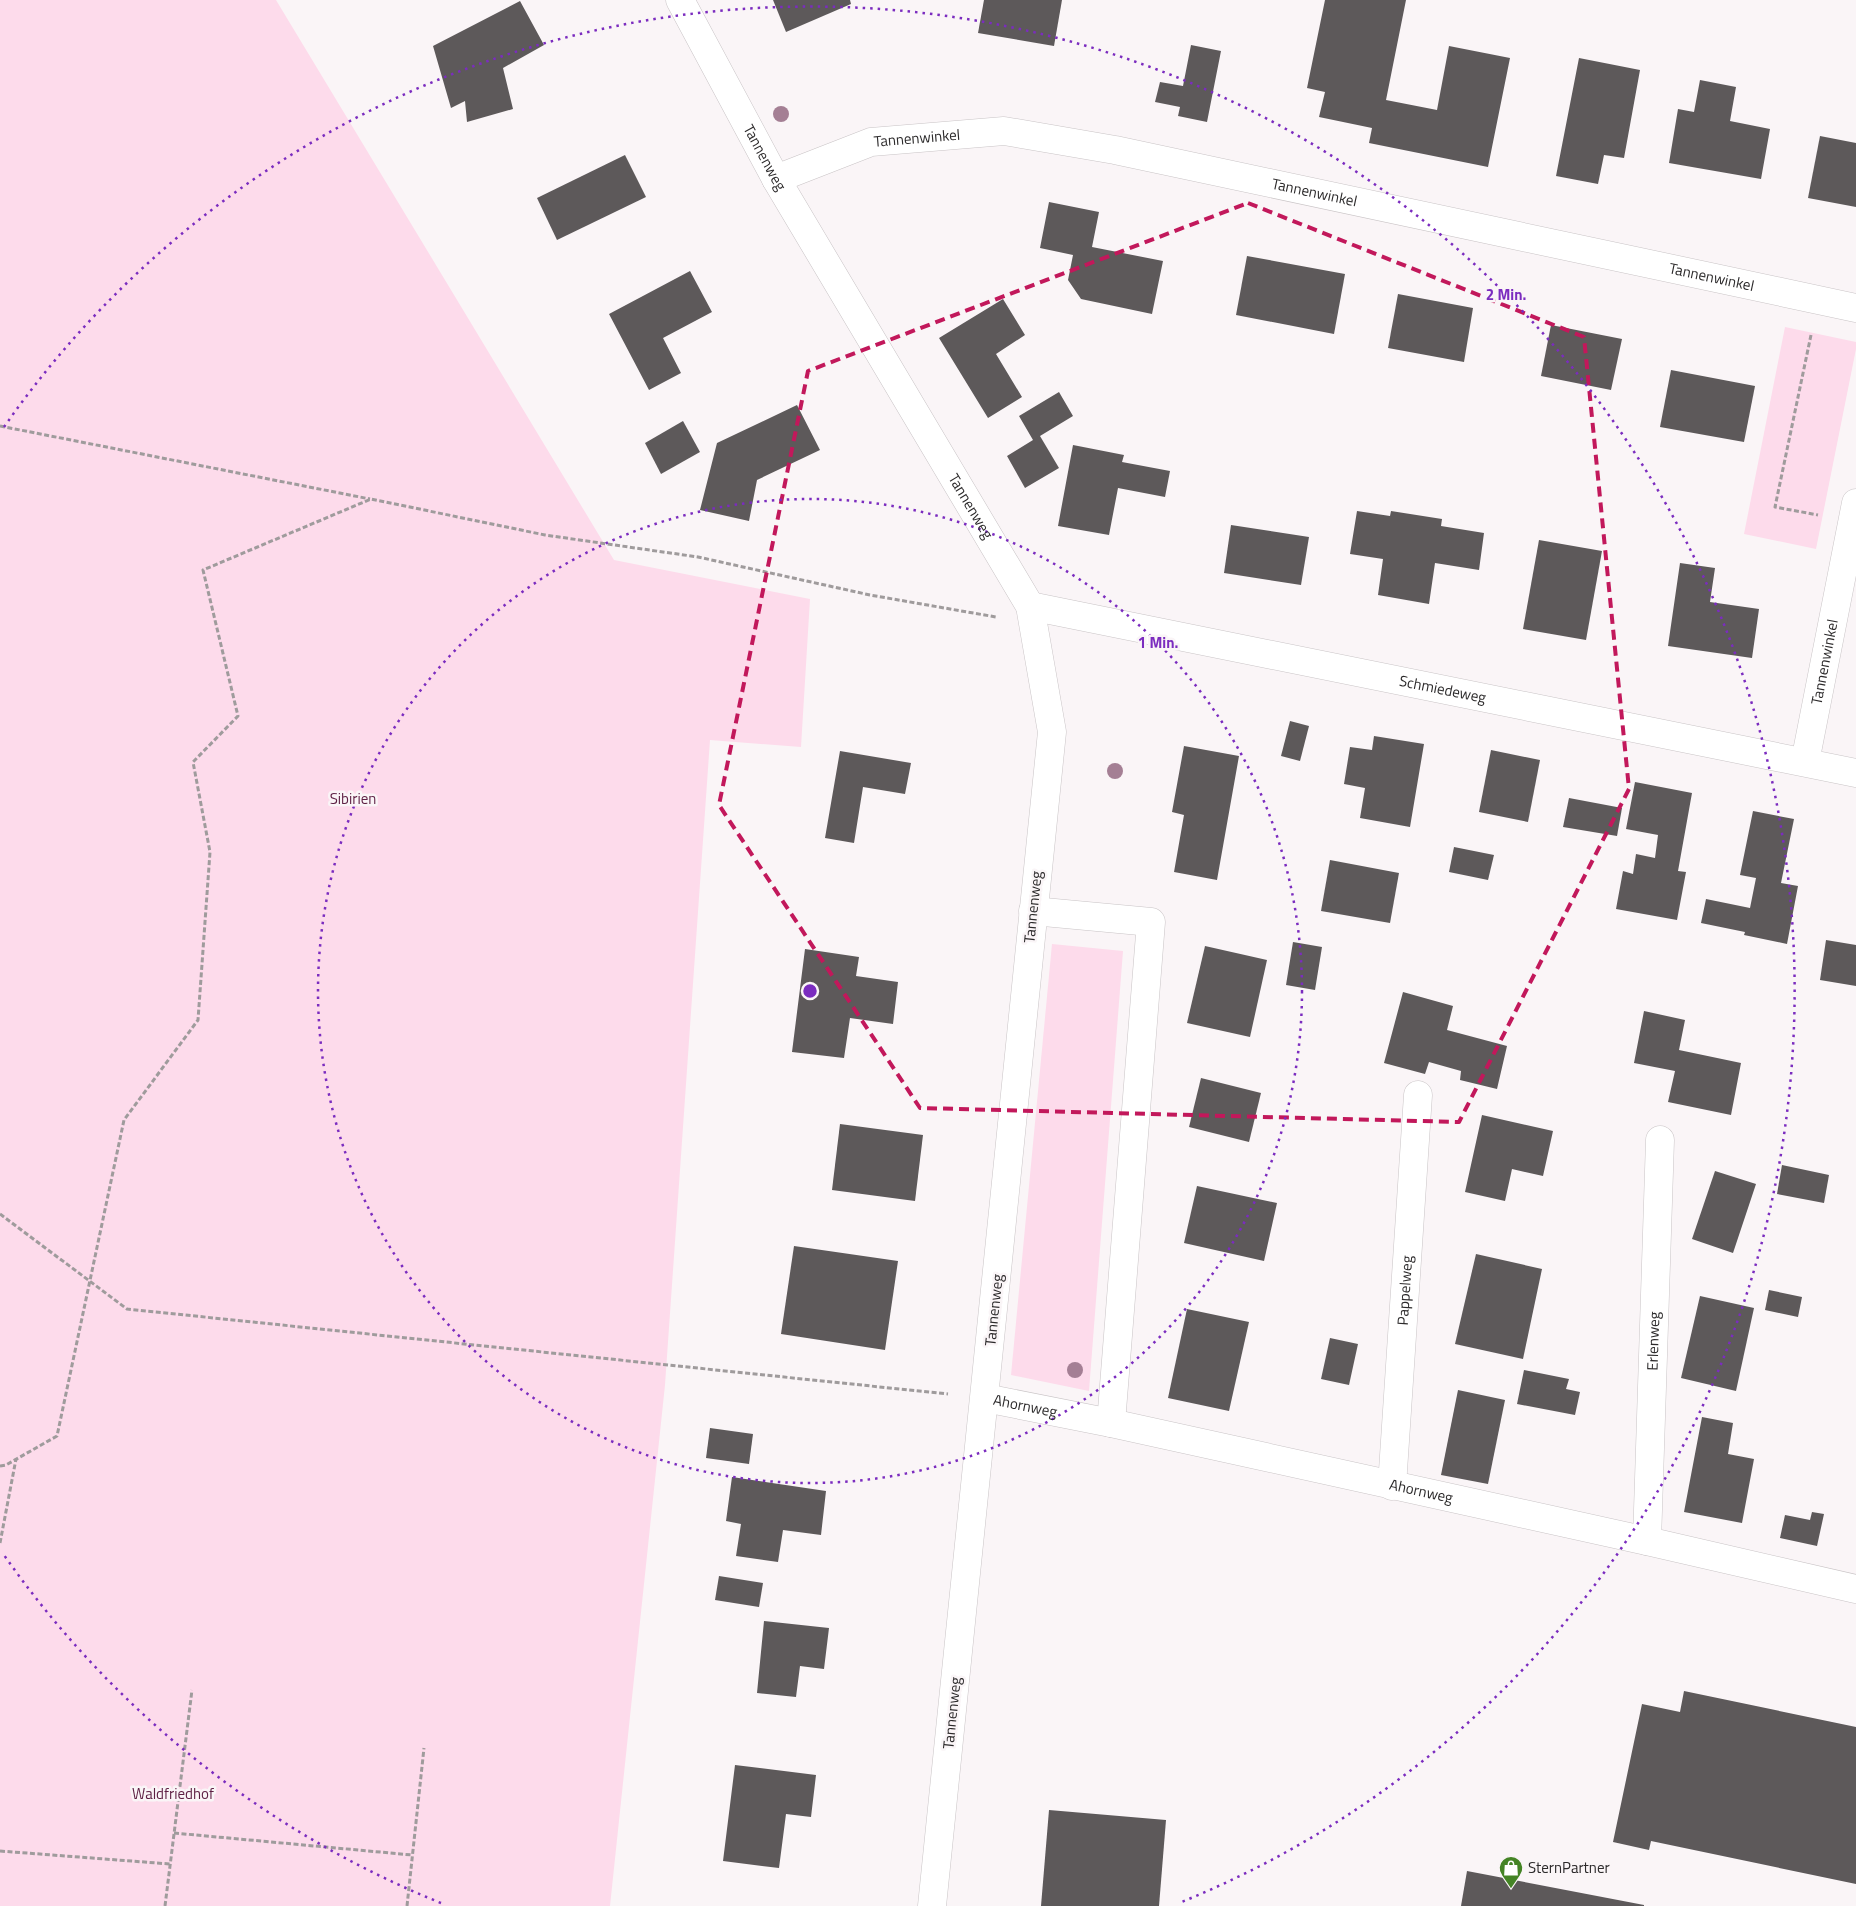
<svg xmlns="http://www.w3.org/2000/svg" width="1856" height="1906" viewBox="0 0 1856 1906" font-family="'Titillium Web',sans-serif">
  <style>
    .green { fill: #fddbeb }
    .building { fill: #5d595a }
    .lines { fill: none; stroke-linecap: round; stroke-linejoin: round }
    .minor-casing { stroke: #c9c4c6; stroke-width: 29 }
    .path { stroke: #9f9b9c; stroke-width: 3; stroke-dasharray: 5 2.5; stroke-linecap: butt }
    .minor { stroke: #fff; stroke-width: 28 }
    .tree { fill: #a47f94 }
    .marked { fill: none; stroke: #c2185b; stroke-width: 4; stroke-dasharray: 10 6; stroke-linejoin: round }
    .ring { fill: none; stroke: #7b2cbf; stroke-width: 2.5; stroke-dasharray: 2.5 5 }
    .labels { text-anchor: middle; stroke-width: 5; stroke-linejoin: round; paint-order: stroke }
    .street-label { font-size: 15px; fill: #2c2a2b; stroke: #faf5f7 }
    .park-label { font-size: 15px; fill: #5d1f43; stroke: #faf5f7 }
    .poi-label { font-size: 15px; fill: #2c2a2b; stroke: #faf5f7; text-anchor: start }
    .centre { fill: #7b2cbf; stroke: #faf5f7; stroke-width: 2.5 }
    .ring-label { font-size: 15px; text-anchor: middle; font-weight: bold; fill: #7b2cbf; stroke: #faf5f7; stroke-width: 5; stroke-linejoin: round; paint-order: stroke }
  </style>
  <rect width="100%" height="100%" fill="#faf5f7"/>
  <g class="green">
    <path d="M0 0H276L614 560 810 599 801 747 710 740 665 1385 610 1906H0Z"/>
    <path d="M1785 327 1856 342V349L1816 549 1744 534Z"/>
    <path d="M1052 944 1123 951 1089 1391 1011 1375Z"/>
  </g>
  <g class="building">
    <path d="M773 0H850L851 4 786 32Z"/>
    <path d="M984 0H1062L1054 46 978 33Z"/>
    <path d="M1325 0H1406L1386 100 1437 110 1449 46 1510 58 1488 167 1369 143 1372 128 1319 117 1325 92 1307 88Z"/>
    <path d="M520 1 544 45 503 68 513 109 467 122 465 101 451 108 433 46Z"/>
    <path d="M1191 45 1221 51 1207 122 1178 116 1180 107 1155 102 1160 82 1183 86Z"/>
    <path d="M1579 58 1640 70 1624 158 1604 155 1598 184 1556 176Z"/>
    <path d="M1700 80 1736 87 1730 121 1770 129 1761 179 1669 163 1678 109 1694 112Z"/>
    <path d="M1820 136 1856 143V207L1808 198Z"/>
    <path d="M625 155 646 197 557 240 537 198Z"/>
    <path d="M1049 202 1099 212 1092 247 1163 261 1152 314 1081 299 1068 280 1073 255 1040 248Z"/>
    <path d="M1247 256 1345 274 1334 334 1236 315Z"/>
    <path d="M690 271 712 312 663 338 681 373 649 390 609 314Z"/>
    <path d="M1398 294 1473 308 1464 362 1388 348Z"/>
    <path d="M1003 299 1025 335 996 354 1022 397 988 418 939 338Z"/>
    <path d="M1551 325 1622 339 1611 390 1541 376Z"/>
    <path d="M1671 370 1755 386 1744 442 1660 427Z"/>
    <path d="M1059 392 1073 416 1040 436 1059 468 1025 488 1007 456 1033 440 1019 416Z"/>
    <path d="M797 405 820 450 757 480 749 521 700 510 717 443Z"/>
    <path d="M683 421 700 452 661 474 645 443Z"/>
    <path d="M1073 445 1124 455 1122 462 1170 471 1165 497 1118 488 1109 535 1058 526Z"/>
    <path d="M1357 511 1390 516 1391 511 1442 519 1441 526 1484 533 1479 570 1435 563 1429 604 1378 595 1383 559 1350 554Z"/>
    <path d="M1231 525 1309 537 1301 585 1224 573Z"/>
    <path d="M1539 540 1602 551 1586 640 1523 629Z"/>
    <path d="M1680 563 1715 568 1710 602 1759 609 1752 658 1668 646Z"/>
    <path d="M1290 721 1309 726 1300 761 1281 756Z"/>
    <path d="M1374 736 1424 744 1410 827 1360 818 1365 788 1344 784 1350 747 1372 750Z"/>
    <path d="M1184 746 1239 756 1217 880 1174 872 1184 815 1172 812Z"/>
    <path d="M1491 750 1540 760 1528 822 1479 812Z"/>
    <path d="M840 751 911 763 905 794 863 787 854 843 825 838Z"/>
    <path d="M1635 782 1692 793 1678 871 1686 872 1677 920 1616 909 1623 871 1633 874 1636 854 1655 858 1658 835 1626 829Z"/>
    <path d="M1569 798 1622 808 1617 836 1563 827Z"/>
    <path d="M1753 811 1794 819 1781 883 1798 886 1787 944 1744 935 1745 932 1701 923 1706 899 1750 908 1756 878 1740 875Z"/>
    <path d="M1454 847 1494 855 1488 880 1449 872Z"/>
    <path d="M1330 860 1399 873 1390 923 1321 911Z"/>
    <path d="M1826 940 1856 945V986L1820 980Z"/>
    <path d="M1293 942 1322 947 1315 990 1286 985Z"/>
    <path d="M1205 946 1267 960 1250 1037 1187 1023Z"/>
    <path d="M805 949 859 957 856 976 898 982 893 1024 850 1018 844 1058 792 1052Z"/>
    <path d="M1403 992 1453 1006 1447 1030 1507 1046 1497 1089 1460 1080 1461 1071 1429 1062 1425 1074 1384 1063Z"/>
    <path d="M1644 1011 1685 1020 1679 1050 1741 1063 1731 1115 1668 1102 1675 1071 1634 1063Z"/>
    <path d="M1201 1078 1261 1093 1249 1142 1189 1127Z"/>
    <path d="M1482 1115 1553 1131 1543 1176 1512 1169 1505 1201 1465 1192Z"/>
    <path d="M840 1124 923 1135 915 1201 832 1190Z"/>
    <path d="M1782 1165 1829 1175 1824 1203 1777 1194Z"/>
    <path d="M1715 1171 1756 1184 1733 1253 1692 1239Z"/>
    <path d="M1197 1186 1277 1203 1264 1261 1184 1243Z"/>
    <path d="M794 1246 898 1261 885 1350 781 1334Z"/>
    <path d="M1476 1254 1542 1269 1523 1359 1455 1344Z"/>
    <path d="M1769 1290 1802 1297 1798 1317 1765 1310Z"/>
    <path d="M1700 1296 1754 1308 1736 1391 1681 1378Z"/>
    <path d="M1187 1309 1249 1322 1229 1411 1168 1398Z"/>
    <path d="M1330 1338 1358 1344 1349 1385 1321 1379Z"/>
    <path d="M1524 1370 1569 1379 1566 1389 1580 1392 1575 1415 1517 1404Z"/>
    <path d="M1458 1390 1505 1400 1488 1484 1441 1475Z"/>
    <path d="M1702 1417 1733 1423 1728 1454 1754 1459 1742 1523 1684 1512Z"/>
    <path d="M710 1428 753 1434 749 1464 706 1458Z"/>
    <path d="M732 1477 826 1491 821 1535 783 1530 778 1562 736 1556 741 1524 726 1521Z"/>
    <path d="M1812 1512 1824 1514 1817 1546 1780 1538 1785 1515 1810 1520Z"/>
    <path d="M719 1576 763 1583 759 1607 715 1600Z"/>
    <path d="M764 1621 829 1628 824 1669 800 1666 796 1697 757 1693Z"/>
    <path d="M1684 1691 1856 1727V1884L1651 1841 1649 1850 1613 1842 1642 1704 1680 1712Z"/>
    <path d="M735 1765 816 1775 811 1817 786 1814 779 1868 723 1861Z"/>
    <path d="M1049 1810 1166 1820 1159 1906H1041Z"/>
    <path d="M1467 1871 1644 1905V1906H1461Z"/>
  </g>
  <g class="lines">
    <g class="minor-casing">
      <g id="minor">
        <path id="s1" d="M680 0 776 179 1030 606 1052 732 932 1906"/>
        <path id="s2" d="M776 179 871 142 1004 131 1115 150 1856 308"/>
        <path id="s3" d="M1030 606 1856 773"/>
        <path id="s4" d="M1805 762 1856 503"/>
        <path d="M1033 911 1151 922 1111 1423"/>
        <path id="s5" d="M985 1398 1111 1423 1647 1541 1856 1589"/>
        <path id="s6" d="M1392 1486 1418 1095"/>
        <path id="s7" d="M1647 1541 1660 1140"/>
      </g>
    </g>
    <g class="path">
      <path d="M1811 335 1775 507 1818 515"/>
      <path d="M0 426 370 499"/>
      <path d="M0 1214 127 1309 948 1394"/>
      <path d="M0 1466 6 1465 57 1436 124 1120 198 1020 210 852 193 762 238 716 203 570 371 499 545 535 698 557 870 595 996 617"/>
      <path d="M0 1543 16 1459"/>
      <path d="M174 1833 412 1855"/>
      <path d="M0 1851 170 1864"/>
      <path d="M165 1906 192 1690"/>
      <path d="M407 1906 424 1748"/>
    </g>
    <use href="#minor" class="minor"/>
  </g>
  <g class="tree">
    <circle cx="781" cy="114" r="8"/>
    <circle cx="1115" cy="771" r="8"/>
    <circle cx="1075" cy="1370" r="8"/>
  </g>
  <path class="marked" d="M1248 203 1584 337 1629 789 1459 1122 920 1108 719 805 808 371Z"/>
  <g class="ring">
    <circle cx="810" cy="991" r="492"/>
    <path d="M441 1903A984 984 0 0 1 4 1555M4 427A984 984 0 1 1 1179 1903"/>
  </g>
  <defs>
    <g id="shop-pin" transform="scale(1.25)"><path d="M0 17L-7.5 6A9.5 9.5 0 1 1 7.5 6Z" fill="#448425" stroke="#faf5f7"/><path d="M-5-2.5h2.3a2.7 3.5 0 0 1 5.4 0H5L5.5 6h-11ZM-1.5-2.5h3a1.5 2.3 0 0 0-3 0Z" fill="#fff"/></g>
  </defs>
  <g fill-rule="evenodd">
    <use href="#shop-pin" x="1511" y="1868"/>
  </g>
  <g class="labels">
    <g class="street-label">
      <text dy="5" stroke="none"><textPath href="#s2" startOffset="148">Tannenwinkel</textPath></text>
      <text dy="5" stroke="none"><textPath href="#s1" startOffset="179">Tannenweg</textPath></text>
      <text dy="5" stroke="none"><textPath href="#s2" startOffset="552">Tannenwinkel</textPath></text>
      <text dy="5" stroke="none"><textPath href="#s2" startOffset="958">Tannenwinkel</textPath></text>
      <text dy="5" stroke="none"><textPath href="#s1" startOffset="584">Tannenweg</textPath></text>
      <text dy="5" stroke="none"><textPath href="#s4" startOffset="102">Tannenwinkel</textPath></text>
      <text dy="5" stroke="none"><textPath href="#s3" startOffset="421">Schmiedeweg</textPath></text>
      <text transform="translate(1033 907) rotate(-84)" y="5">Tannenweg</text>
      <text dy="5" stroke="none"><textPath href="#s6" startOffset="196">Pappelweg</textPath></text>
      <text transform="translate(994 1310) rotate(-84)" y="5">Tannenweg</text>
      <text dy="5" stroke="none"><textPath href="#s7" startOffset="200">Erlenweg</textPath></text>
      <text dy="5" stroke="none"><textPath href="#s5" startOffset="41">Ahornweg</textPath></text>
      <text dy="5" stroke="none"><textPath href="#s5" startOffset="446">Ahornweg</textPath></text>
      <text transform="translate(952 1713) rotate(-84)" y="5">Tannenweg</text>
    </g>
    <g class="park-label">
      <text x="353" y="804">Sibirien</text>
      <text x="173" y="1799">Waldfriedhof</text>
    </g>
    <g class="poi-label">
      <text x="1528" y="1873">SternPartner</text>
    </g>
  </g>
  <circle cx="810" cy="991" r="8" class="centre"/>
  <g class="ring-label">
    <text x="1506" y="300">2 Min.</text>
    <text x="1158" y="648">1 Min.</text>
  </g>
</svg>
